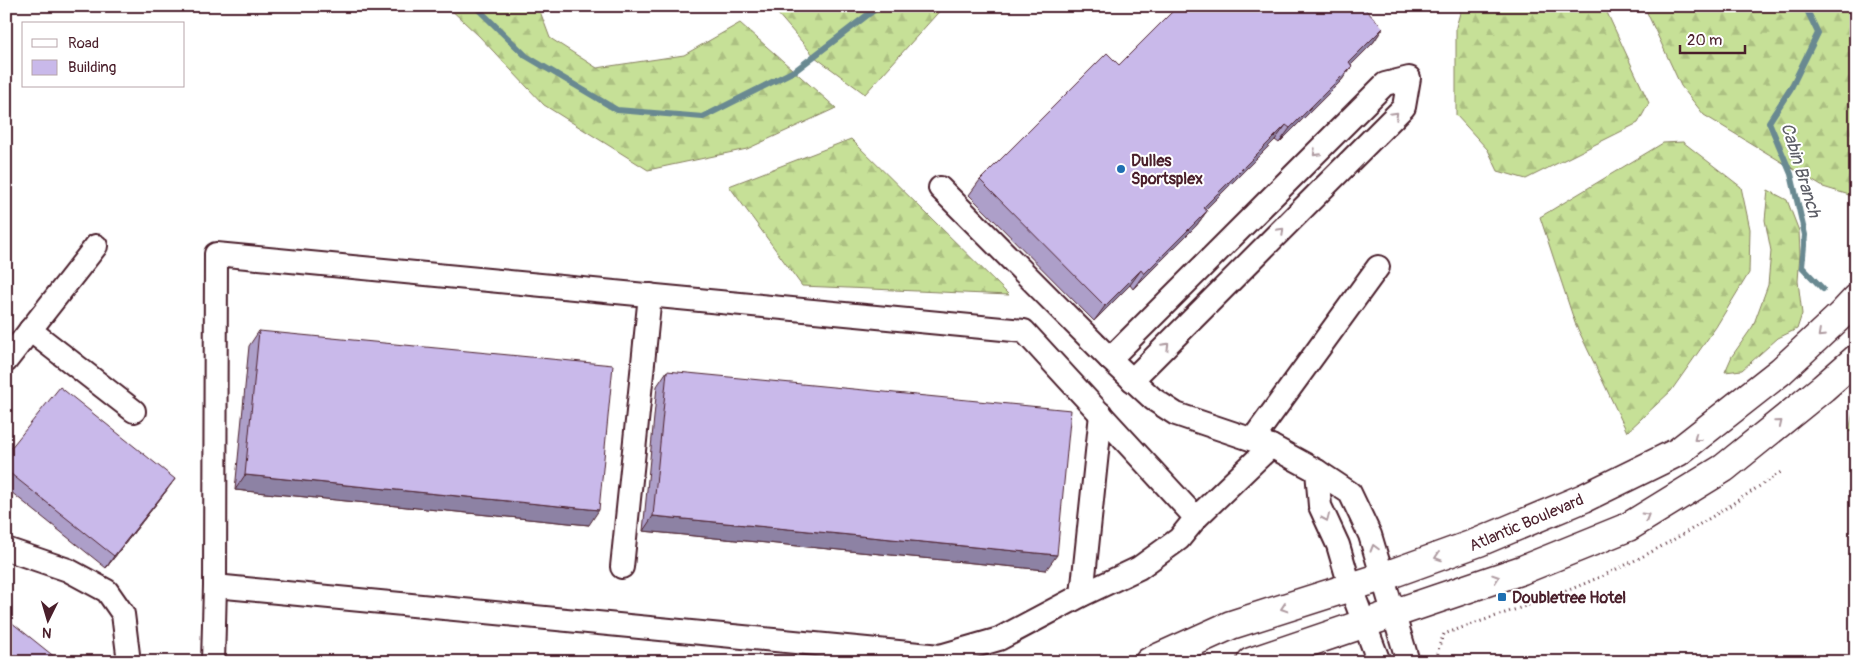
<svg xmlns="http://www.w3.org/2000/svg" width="1862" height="668" viewBox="0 0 1862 668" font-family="Pangolin,sans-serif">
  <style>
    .forest { fill: url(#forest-firs); stroke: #888061 }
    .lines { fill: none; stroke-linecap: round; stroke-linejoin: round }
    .stream { stroke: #698991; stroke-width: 6 }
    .minor-casing { stroke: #4a1f2b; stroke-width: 26 }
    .major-casing { stroke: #4a1f2b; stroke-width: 31 }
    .path { stroke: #4a1f2b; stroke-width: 3; stroke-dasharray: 1 4; stroke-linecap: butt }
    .minor { stroke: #fff; stroke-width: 22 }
    .major { stroke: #fff; stroke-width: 28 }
    .wall { fill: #ad9fc9; stroke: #4a1f2b }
    .shaded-wall { fill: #8d82a4; stroke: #4a1f2b }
    .building { fill: #c9b9ea; stroke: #4a1f2b }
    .oneway { stroke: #ae9aa0 }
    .poi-dot { fill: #1f6fb2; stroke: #fff; stroke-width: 2 }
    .labels { text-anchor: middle; stroke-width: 4; stroke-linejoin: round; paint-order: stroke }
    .poi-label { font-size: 16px; font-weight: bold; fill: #4a1f2b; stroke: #fff; text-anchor: start }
    .street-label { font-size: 16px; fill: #4a1f2b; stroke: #fff }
    .water-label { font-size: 18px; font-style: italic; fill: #5c5d66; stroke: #fff }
  </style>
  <defs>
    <pattern id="forest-firs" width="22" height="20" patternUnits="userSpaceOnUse" patternTransform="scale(1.25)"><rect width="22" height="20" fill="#c6e097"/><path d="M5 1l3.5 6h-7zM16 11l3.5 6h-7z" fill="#acc082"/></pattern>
  </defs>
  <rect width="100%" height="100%" fill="#fff"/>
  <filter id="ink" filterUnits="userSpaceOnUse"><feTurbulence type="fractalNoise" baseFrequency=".02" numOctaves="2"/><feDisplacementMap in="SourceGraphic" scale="10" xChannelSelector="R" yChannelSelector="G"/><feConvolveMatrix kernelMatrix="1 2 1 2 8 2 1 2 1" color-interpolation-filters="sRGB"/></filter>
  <g filter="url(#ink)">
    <g class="forest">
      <path d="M447 6H538L550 38 597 68 684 55 740 23 836 108 747 149 648 170 544 105 479 36Z"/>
      <path d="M771 6H944L865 94 815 57Z"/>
      <path d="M1462 6H1604L1649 103 1638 123 1526 179 1498 171 1488 150 1456 115V27Z"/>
      <path d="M1644 6H1856V197L1823 187 1704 115 1681 86Z"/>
      <path d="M851 139 1009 295 802 286 729 186Z"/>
      <path d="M1683 142 1741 187 1750 229 1749 273 1716 327 1671 391 1627 432 1575 323 1540 217 1663 143Z"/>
      <path d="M1768 190 1787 200 1799 231 1800 253 1798 281 1802 314 1797 329 1778 338 1742 370 1725 372 1732 356 1753 326 1768 285 1771 251 1765 220Z"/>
      <path d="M1856 400V429L1849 432 1855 401Z"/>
    </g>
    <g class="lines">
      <g class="stream">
        <path d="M475 6 526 56 617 110 703 117 796 70 874 10 875 6"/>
        <path d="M1805 6 1818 33 1791 88 1769 122 1791 174 1805 235 1802 267 1823 289"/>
      </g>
      <g class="minor-casing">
        <g id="minor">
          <path d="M940 188 1110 359 1153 399 1176 414 1271 446 1317 471 1350 493 1370 535 1408 662"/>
          <path d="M30 330 134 411"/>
          <path d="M1110 359 1385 84 1409 78 1404 107 1132 380"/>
          <path d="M6 361 96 246"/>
          <path d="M1253 439 1378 267"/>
          <path d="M1317 471 1320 506 1338 545 1350 586 1379 662"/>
          <path d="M1196 518 1271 446"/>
          <path d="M6 549 68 570 107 591 123 614 129 662"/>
          <path d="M622 567 650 295"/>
          <path d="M1082 595 1101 414"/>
          <path d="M213 662 215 586"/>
          <path d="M935 662 940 656 999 639 1082 595 1139 568 1179 539 1196 518 1024 331 216 254 215 586 940 656"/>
        </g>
      </g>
      <g class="major-casing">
        <g id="major">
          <path d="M1149 662 1231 625 1382 577 1479 542 1584 498 1678 452 1781 371 1841 315 1856 299"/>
          <path d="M1251 662 1522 570 1628 527 1724 468 1823 388 1856 359"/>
        </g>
      </g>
      <path class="path" d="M1433 662 1437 659 1439 646 1444 634C1497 615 1552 599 1604 575 1667 547 1724 510 1781 472"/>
      <use href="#minor" class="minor"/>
      <use href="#major" class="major"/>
    </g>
    <g class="wall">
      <path d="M1383 28 1373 43 1351 65 1352 66 1341 81 1279 143 1275 140 1205 210 1207 211 1196 226 1133 289 1130 285 1094 321 969 195 980 180 1119 65Z"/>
      <path d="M259 331 589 525 235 490 249 346Z"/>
      <path d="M667 371 1046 570 643 531 657 386Z"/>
      <path d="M6 454 167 490 106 568 6 488Z"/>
    </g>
    <g class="shaded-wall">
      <path d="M1383 28 1373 43 1338 78 1349 62Z"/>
      <path d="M1352 66 1341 81 1279 143 1290 128Z"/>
      <path d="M1286 125 1275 140 1192 223 1203 208Z"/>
      <path d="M1207 211 1196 226 1133 289 1144 274Z"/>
      <path d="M1141 270 1130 285 1094 321 1105 306Z"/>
      <path d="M245 475 599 510 589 525 235 490Z"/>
      <path d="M175 479 167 490 106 568 114 556Z"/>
      <path d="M653 516 1057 555 1046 570 643 531Z"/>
    </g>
    <g class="building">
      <path d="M1178 6H1362L1383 28 1349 62 1352 66 1290 128 1286 125 1203 208 1207 211 1144 274 1141 270 1105 306 980 180 1107 53 1119 65Z"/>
      <path d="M259 331 613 365 599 510 245 475Z"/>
      <path d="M667 371 1071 410 1057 555 653 516Z"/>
      <path d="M60 387 175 479 114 556 6 470V454Z"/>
      <path d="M6 618 61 662H6Z"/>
    </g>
    <defs><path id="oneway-chevron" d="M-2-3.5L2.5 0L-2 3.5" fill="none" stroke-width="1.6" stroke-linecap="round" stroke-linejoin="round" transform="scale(1.25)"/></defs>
    <g class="oneway">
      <use href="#oneway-chevron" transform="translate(1395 115) rotate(-45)"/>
      <use href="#oneway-chevron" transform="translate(1316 153) rotate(135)"/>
      <use href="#oneway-chevron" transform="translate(1281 231) rotate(-45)"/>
      <use href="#oneway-chevron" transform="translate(1821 334) rotate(137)"/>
      <use href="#oneway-chevron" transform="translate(1166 346) rotate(-45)"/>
      <use href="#oneway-chevron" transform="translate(1779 423) rotate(-39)"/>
      <use href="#oneway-chevron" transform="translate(1697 438) rotate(142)"/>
      <use href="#oneway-chevron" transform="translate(1646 516) rotate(-31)"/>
      <use href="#oneway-chevron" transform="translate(1326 518) rotate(66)"/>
      <use href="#oneway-chevron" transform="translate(1374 548) rotate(-106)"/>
      <use href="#oneway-chevron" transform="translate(1438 557) rotate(161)"/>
      <use href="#oneway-chevron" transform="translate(1496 578) rotate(-19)"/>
      <use href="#oneway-chevron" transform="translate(1284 608) rotate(162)"/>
    </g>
  </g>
  <g class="poi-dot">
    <circle cx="1121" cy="169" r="5"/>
    <rect x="1497" y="592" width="10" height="10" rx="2.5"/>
  </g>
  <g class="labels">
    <g class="poi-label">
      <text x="1131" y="166">Dulles<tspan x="1131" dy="18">Sportsplex</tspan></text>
      <text x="1512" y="603">Doubletree Hotel</text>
    </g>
    <g class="street-label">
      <text transform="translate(1526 522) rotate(-23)" y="6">Atlantic Boulevard</text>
    </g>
    <g class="water-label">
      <text transform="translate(1801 170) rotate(73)" y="6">Cabin Branch</text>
    </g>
  </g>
  <rect width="1862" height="668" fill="none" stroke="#fff" stroke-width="25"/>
  <rect x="12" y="12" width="1837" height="643" fill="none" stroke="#4a1f2b" stroke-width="2" filter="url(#ink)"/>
  <rect x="22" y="22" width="162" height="65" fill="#ffffff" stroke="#b7a5aa"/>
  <rect x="32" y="39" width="25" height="8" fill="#ffffff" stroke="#b7a5aa"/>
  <text x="68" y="48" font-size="15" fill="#4a1f2b">Road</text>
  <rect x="32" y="60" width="25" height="15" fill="#c9b9ea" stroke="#b7a5aa"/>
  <text x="68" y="72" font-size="15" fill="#4a1f2b">Building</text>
  <g transform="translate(48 620) rotate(185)" stroke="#ffffff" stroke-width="4" paint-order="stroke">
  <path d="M0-4L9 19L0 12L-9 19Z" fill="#4a1f2b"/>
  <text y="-8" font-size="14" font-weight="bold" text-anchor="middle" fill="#4a1f2b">N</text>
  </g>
  <path d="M1680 45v8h65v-8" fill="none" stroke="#4a1f2b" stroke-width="2.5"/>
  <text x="1687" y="45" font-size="15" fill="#4a1f2b" stroke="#ffffff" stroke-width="4" paint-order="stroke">20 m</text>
</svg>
